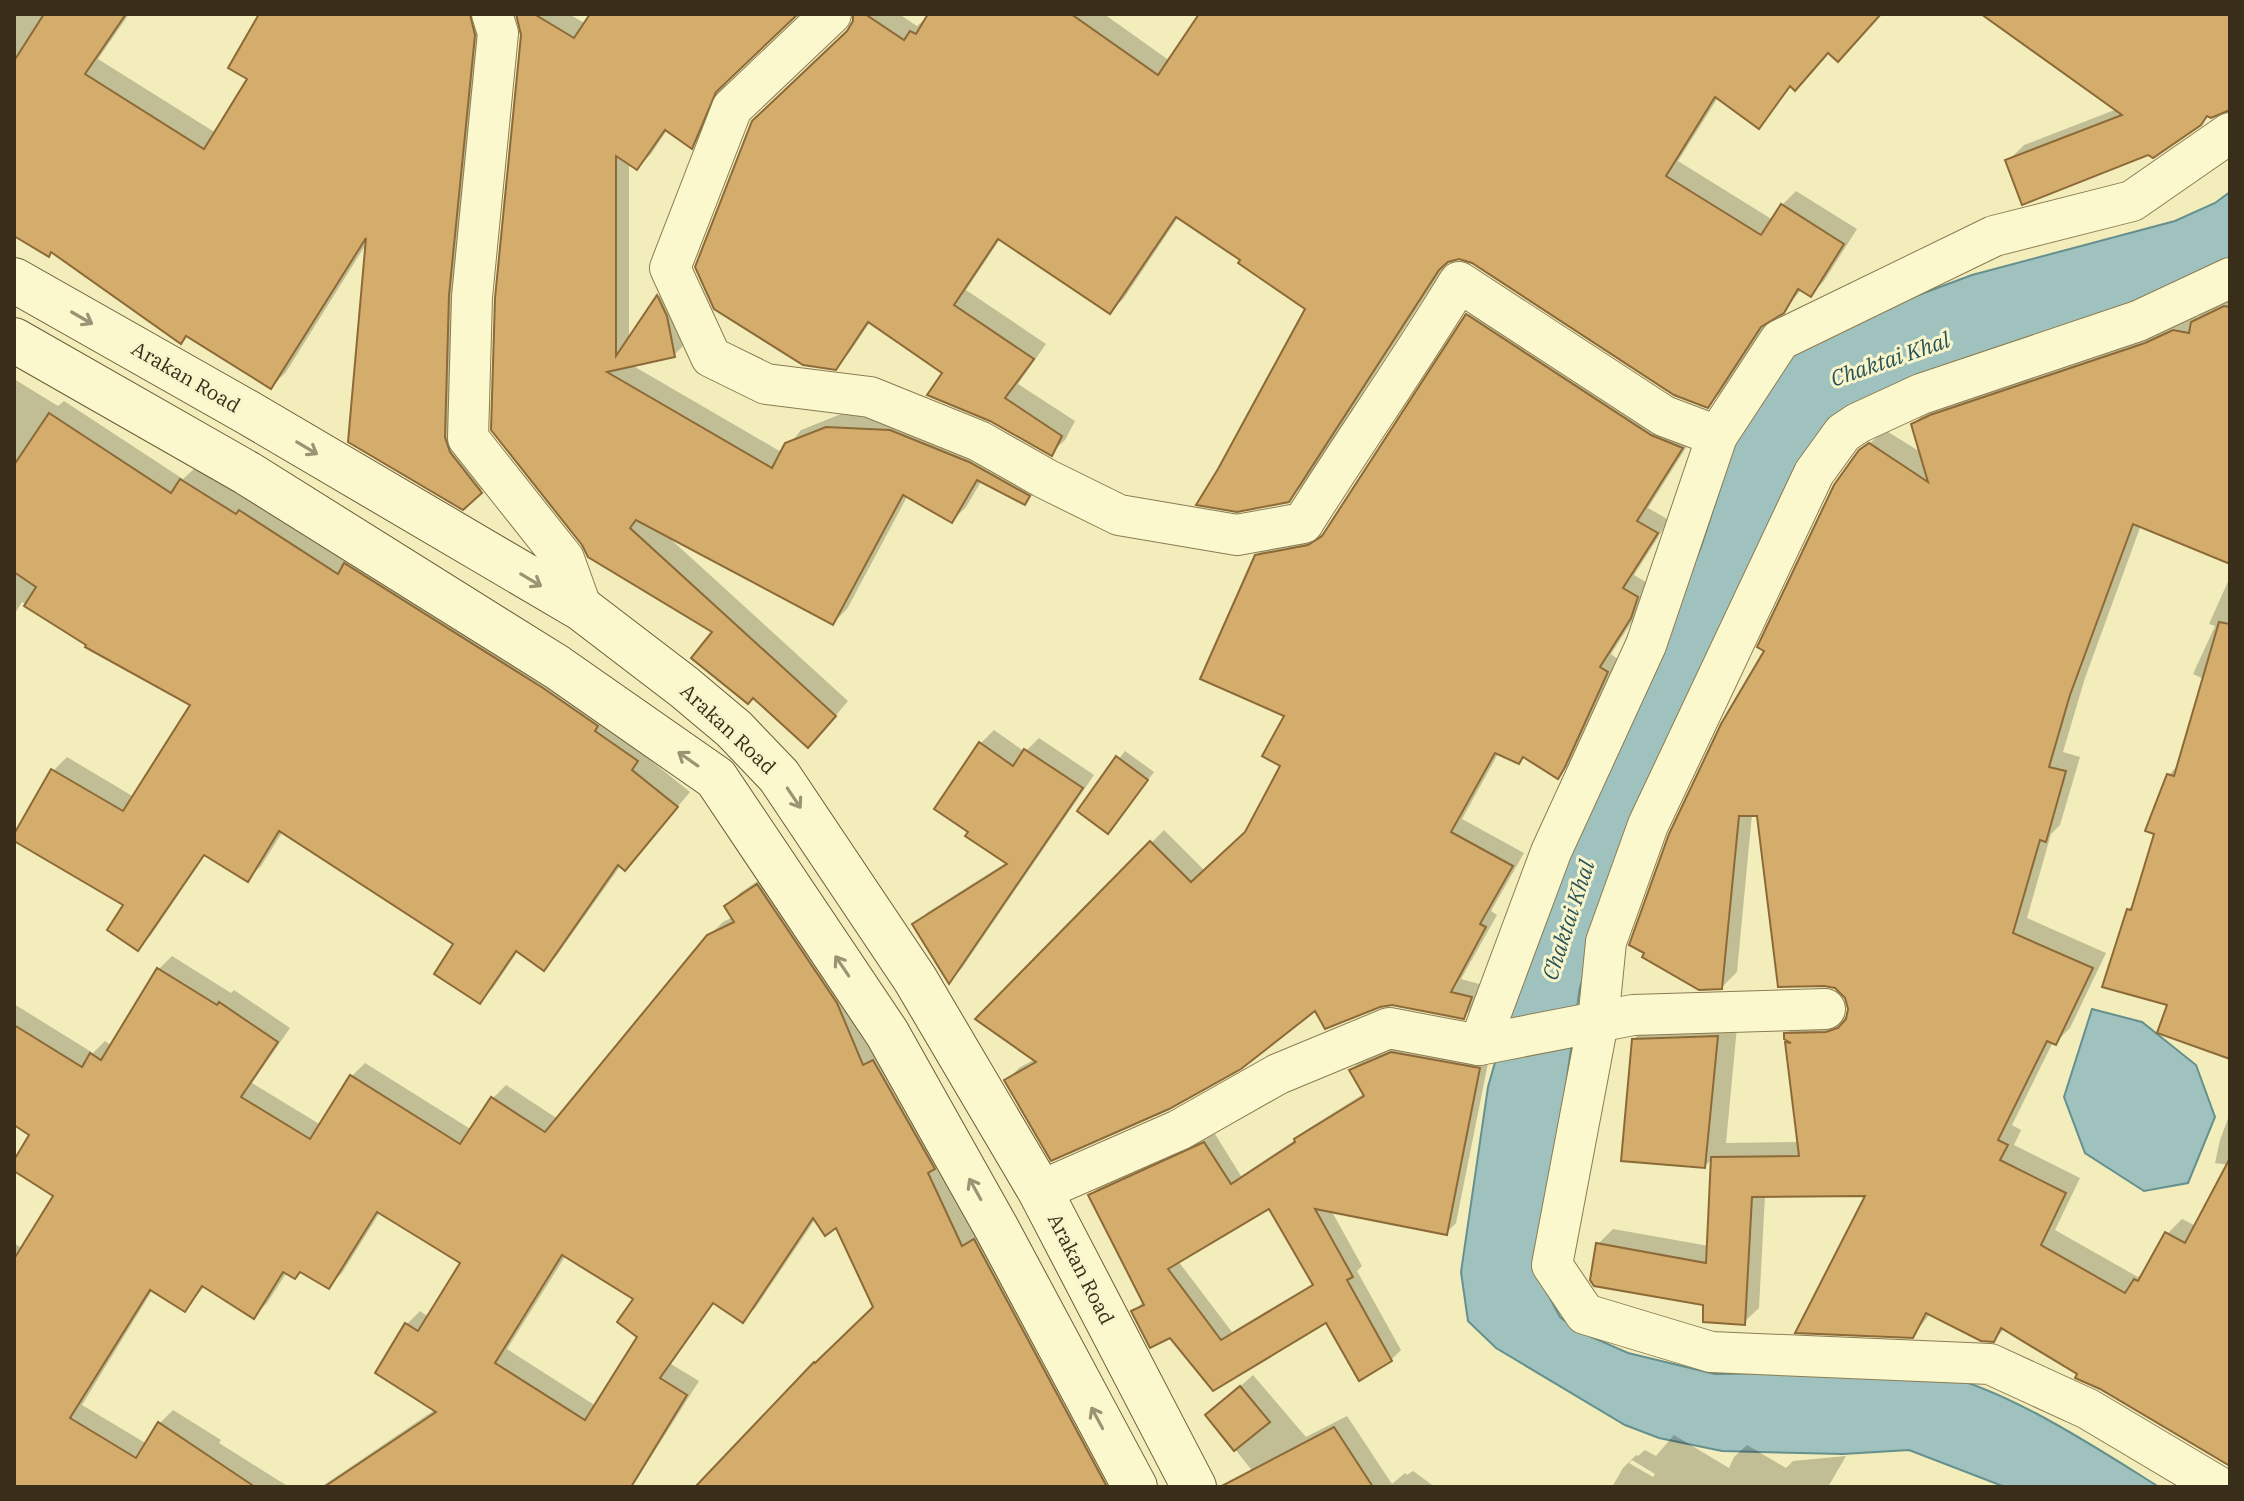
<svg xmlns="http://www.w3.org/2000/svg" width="2244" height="1501" viewBox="0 0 2244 1501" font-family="'IBM Plex Serif',serif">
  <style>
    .water { fill: #9fc2bf; stroke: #66908e; stroke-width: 2 }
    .shadow { fill: #0003; fill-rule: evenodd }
    .building { fill: #d4ac6c; stroke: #8c6a37; stroke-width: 2; fill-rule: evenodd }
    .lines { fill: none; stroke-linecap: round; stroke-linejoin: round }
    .minor-casing { stroke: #8b7c53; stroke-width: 42 }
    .secondary-casing { stroke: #6c5c37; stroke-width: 46 }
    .minor { stroke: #fcf8ce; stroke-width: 40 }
    .secondary { stroke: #fcf8ce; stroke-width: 44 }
    .oneway { stroke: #9a9374 }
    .labels { text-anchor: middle; stroke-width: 6; stroke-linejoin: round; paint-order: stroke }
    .street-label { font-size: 20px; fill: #382e1a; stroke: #f9f5cb }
    .water-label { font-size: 22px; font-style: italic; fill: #275359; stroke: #f9f5cb }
  </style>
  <rect width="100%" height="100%" fill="#f2edbb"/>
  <g class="water">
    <path d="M2230 192V268L1857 412 1628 851 1580 987 1547 1216 1543 1285 1560 1317 1580 1332 1628 1353 1715 1374 1926 1371C2003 1386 2092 1445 2159 1487H2005L1909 1450 1843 1454 1722 1451 1659 1438 1625 1425 1496 1348 1468 1321 1461 1272 1488 1087 1519 978 1574 828 1642 690 1701 547 1740 427 1789 353 1846 322 1972 275 2175 221 2215 203Z"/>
    <path d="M2092 1009 2142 1022 2196 1065 2215 1117 2188 1183 2144 1191 2085 1153 2064 1097Z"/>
  </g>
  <g class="shadow">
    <path d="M14 14H129L98 59 216 133 250 78 261 14H487L463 280 495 477 463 508 368 241 286 372 271 387 188 335 181 342 52 250 14 234Z"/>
    <path d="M518 14H569L586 24 592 14H795L729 77 705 133 691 146 667 130 651 154 637 168 629 162V341L659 296 671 283 688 341 674 355 630 364 783 453 801 430 841 414 905 417 1039 489 1025 502 982 480 966 507 952 521 908 495 847 609 833 623 665 534 848 701 822 732 715 631 589 556 523 35Z"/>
    <path d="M855 14H899L917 26 931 14H1104L1170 61 1201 14H1880L1829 51 1792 86 1759 126 1719 96 1678 161 1773 220 1782 205 1796 191 1857 229 1824 281 1811 294 1802 289 1783 311 1768 320 1721 392 1707 406 1472 261 1459 257 1448 261 1302 486 1288 500 1308 308 1243 259 1179 216 1124 298 1110 312 1000 239 966 290 1046 344 1018 384 1075 421 1065 440 1051 453 945 372 870 322 849 353 835 367 849 31 855 20Z"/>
    <path d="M2011 14H2230V109L2209 114 2200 124 2148 153 2008 161 2024 145 2117 109Z"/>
    <path d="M2230 297V563L2141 525 2085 678 2063 752 2080 757 2060 825 2051 834 2027 918 2106 953 2070 1028 2055 1043 2053 1042 2012 1125 2021 1130 2014 1145 2080 1178 2055 1230 2138 1277 2149 1266 2167 1234 2182 1219 2196 1226 2230 1210V1464L2005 1328 1994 1340 1931 1313 1912 1336 1868 1194 1765 1195 1759 1308 1744 1322 1598 1244 1613 1229 1709 1246 1713 1158 1705 1166 1634 1039 1655 1018 1738 1016 1726 1143 1799 1142 1787 1043 1790 1040 1786 1034 1801 1019 1848 1016 1850 1007 1846 995 1836 987 1759 814H1752L1737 972 1722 987 1700 988 1766 651 1861 451 1885 430 1922 453 1913 425 1928 409 2189 316 2198 317 2208 307Z"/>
    <path d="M1480 303 1694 435 1648 508 1669 520 1634 575 1649 584 1643 604 1611 654 1619 660 1570 764 1558 776 1525 756 1519 762 1499 752 1462 819 1524 853 1491 911 1497 915 1461 979 1483 985 1476 1004 1464 1017 1392 1003 1315 1008 1006 1081 1019 1068 1035 1059 978 1019 1164 830 1205 871 1247 831 1283 765 1287 715 1256 556 1269 543 1322 534 1329 529 1468 315Z"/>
    <path d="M14 379 58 406 64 401 183 479 196 467 650 747 644 755 690 792 638 854 621 865 557 955 544 969 518 951 493 988 479 1002 456 943 283 831 261 866 247 880 206 854 151 935 137 948 126 905 14 839 53 771 67 757 134 797 193 704 22 602 14 615Z"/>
    <path d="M2230 577V1057L2169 1004 2128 910 2135 903 2156 833 2169 775 2180 763 2204 679 2193 674 2215 626 2209 624Z"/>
    <path d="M994 730 1025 752 1039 738 1094 775 962 968 950 981 915 925 928 912 1007 862 937 808 981 743Z"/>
    <path d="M1125 751 1154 772 1108 832 1080 811Z"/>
    <path d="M771 872 1129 1487H697L875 1307 837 1225 816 1218 756 1307 743 1320 715 1302 671 1364 699 1381 632 1487H321L436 1409 406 1325 420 1311 429 1317 463 1262 380 1212 342 1273 329 1286 301 1270 287 1272 267 1303 254 1316 205 1286 185 1309 153 1289 82 1405 147 1444 160 1423 173 1410 221 1440 219 1443 289 1487H14V1243L23 1249 56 1195 14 1169V1163L32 1134 14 1123V1004L93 1053 105 1041 112 1046 159 969 172 956 231 993 234 990 290 1028 252 1083 321 1125 351 1077 365 1063 472 1130 493 1098 506 1085 558 1119 709 936 723 922 733 917 726 907 740 893ZM566 1255 636 1299 640 1336 596 1406 507 1349Z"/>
    <path d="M1403 1043 1489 1058 1456 1223 1446 1233 1331 1210 1362 1266 1357 1271 1401 1350 1391 1360 1326 1320 1213 1389 1171 1336 1133 1312 1143 1302 1091 1195 1100 1186 1215 1134 1241 1176 1295 1140 1306 1130 1365 1093 1351 1070 1361 1060ZM1270 1206 1314 1283 1232 1332 1178 1261Z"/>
    <path d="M2230 1113V1165L2215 1163 2220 1140Z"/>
    <path d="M1253 1375 1306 1437 1347 1416 1392 1484 1405 1473 1407 1475 1413 1471 1435 1487H1265L1208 1415Z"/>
    <path d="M1674 1435 1729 1468 1734 1457 1747 1445 1786 1468 1793 1461 1846 1456 1828 1487H1612L1623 1468 1636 1455 1638 1456 1645 1450 1656 1456ZM1632 1460 1655 1474 1653 1477 1629 1463Z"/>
  </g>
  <g class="building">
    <path d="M44 14H126L85 74 204 149 247 79 228 68 259 14H470L475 35 449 295 445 437 450 452 482 493 463 510 348 442 366 238 271 389 186 336 181 344 51 252 49 257 14 236V61Z"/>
    <path d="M516 14H534L574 38 590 14H798L716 92 692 149 665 130 637 170 616 156V356L657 295 667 316 675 357 607 372 772 468 785 443 826 427 890 430 969 462 1030 496 1025 505 977 480 952 523 903 495 833 625 636 520 630 528 836 716 808 748 753 698 748 704 691 658 712 632 588 557 582 545 491 430 495 298 521 35Z"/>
    <path d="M853 14H865L904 40 910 31 916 34 928 14H1071L1158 75 1199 14H1881L1838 62 1828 53 1795 91 1790 86 1759 129 1715 97 1666 176 1761 235 1781 204 1844 244 1811 297 1798 289 1784 313 1761 327 1708 408 1674 395 1472 263 1459 259 1448 262 1439 270 1289 502 1237 512 1196 505 1218 469 1305 309 1238 263 1240 260 1176 217 1110 314 998 239 954 305 1034 359 1005 398 1062 436 1052 456 990 421 927 395 942 373 868 322 836 370 803 365 714 309 695 267 752 121 847 31 853 21Z"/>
    <path d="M1981 14H2230V110L2211 118 2207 116 2201 125 2153 158 2148 155 2022 205 2005 160 2122 115Z"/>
    <path d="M2224 306 2230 307V564L2133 524 2070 695 2049 767 2066 771 2046 842 2040 840 2013 933 2093 968 2056 1045 2047 1041 1998 1140 2008 1145 2000 1160 2066 1193 2041 1245 2125 1293 2134 1279 2138 1281 2165 1232 2185 1243 2230 1158V1466L2100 1389 2075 1378 2077 1374 2001 1328 1994 1342 1981 1341 1926 1313 1913 1338 1795 1333 1865 1196 1752 1197 1745 1325 1703 1322V1305L1594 1286 1590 1280 1596 1243 1706 1263 1711 1157 1799 1156 1785 1042 1791 1043 1784 1039V1033L1826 1032 1838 1028 1846 1019 1848 1009 1845 998 1835 988 1824 986 1778 987 1757 816H1739L1722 989 1699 990 1642 957 1644 953 1629 945 1669 834 1721 724 1764 651 1757 647 1834 485 1859 450 1869 443 1928 482 1911 424 1930 415 2145 343 2173 330 2189 333 2191 322Z"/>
    <path d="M1466 314 1651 435 1683 448 1637 521 1658 533 1623 588 1638 597 1631 618 1600 667 1608 672 1564 769 1558 779 1523 757 1519 764 1495 753 1451 832 1513 866 1480 924 1486 927 1451 992 1472 997 1464 1019 1392 1005 1380 1007 1325 1029 1315 1011 1241 1069 1169 1109 1051 1161 1004 1080 1036 1062 975 1019 1150 841 1191 882 1245 832 1280 766 1262 756 1284 716 1200 679 1255 555 1308 545 1322 536Z"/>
    <path d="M49 413 171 493 180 479 236 514 239 510 338 574 344 563 543 688 598 726 595 731 638 761 632 770 678 807 625 871 618 865 544 971 516 951 480 1004 434 974 453 944 279 831 248 882 204 855 138 951 107 930 123 905 14 841V834L51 769 123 811 190 705 85 647 86 645 24 606 36 587 14 572V465Z"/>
    <path d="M2219 622 2230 624V1059L2157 1033 2167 1005 2102 987 2127 909 2131 910 2154 834 2145 831 2167 774 2174 776Z"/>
    <path d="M979 742 1013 766 1024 749 1083 788 949 984 912 924 1007 864 965 836 968 832 934 809Z"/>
    <path d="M1116 756 1148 780 1108 834 1077 811Z"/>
    <path d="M757 884 837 1003 863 1065 873 1060 935 1169 928 1173 962 1246 974 1239 1107 1487H695L814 1362 815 1363 873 1307 836 1228 825 1236 813 1218 743 1323 713 1303 660 1378 687 1395 631 1487H324L436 1412 375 1373 405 1323 418 1331 460 1263 377 1212 329 1289 300 1272 295 1279 283 1272 254 1319 202 1286 185 1312 150 1290 70 1418 136 1458 158 1422 255 1487H14V1259L53 1196 14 1171V1160L29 1135 14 1125V1025L82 1067 90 1053 101 1060 157 968 217 1005 219 1002 278 1042 241 1097 310 1139 350 1075 460 1144 491 1097 545 1132 707 935 734 922 724 906ZM562 1255 633 1299 617 1322 637 1337 585 1420 495 1363Z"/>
    <path d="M1718 1036 1705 1168 1621 1161 1632 1039Z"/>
    <path d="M1391 1052 1480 1068 1447 1235 1315 1209 1353 1277 1347 1280 1392 1361 1359 1381 1326 1323 1213 1391 1170 1338 1150 1348 1131 1311 1144 1305 1088 1195 1204 1142 1231 1184 1295 1142 1294 1139 1364 1096 1349 1070ZM1269 1209 1313 1285 1221 1340 1168 1269Z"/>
    <path d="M1240 1386 1270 1422 1234 1451 1205 1415Z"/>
    <path d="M1334 1427 1373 1487H1220Z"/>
  </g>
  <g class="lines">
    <g class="minor-casing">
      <g id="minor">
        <path d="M492 14 498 33 472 297 468 438 564 559 582 609"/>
        <path d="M831 14 732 108 670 268 711 357 766 384 870 397 979 441 1046 479 1119 515 1237 535 1303 523C1354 442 1409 364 1459 282L1664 416 1717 436 1780 340 1994 236 2132 201 2230 133"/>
        <path d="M1479 1045 1551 852 1646 645 1717 436"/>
        <path d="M1040 1191 1179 1130 1278 1074 1389 1028 1479 1045 1633 1015 1825 1009"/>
        <path d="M2219 1487 2088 1409 1990 1364 1711 1352 1585 1314 1552 1265 1598 1022 1606 942 1648 825 1814 473 1843 433 1858 423 1921 394 2138 321 2230 278"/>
      </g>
    </g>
    <g class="secondary-casing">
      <g id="secondary">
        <path d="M14 280 247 412 582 609 684 687 734 729 779 776 915 979 1040 1191 1194 1487"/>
        <path d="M14 340 247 473 557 667 716 778 887 1033 997 1229 1135 1487"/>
      </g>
    </g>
    <use href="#minor" class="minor"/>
    <use href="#secondary" class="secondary"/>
  </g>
  <defs><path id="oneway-shaft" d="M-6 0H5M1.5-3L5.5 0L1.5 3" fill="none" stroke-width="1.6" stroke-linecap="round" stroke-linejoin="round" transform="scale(2)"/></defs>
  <g class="oneway">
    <use href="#oneway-shaft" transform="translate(82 318) rotate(30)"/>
    <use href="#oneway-shaft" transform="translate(307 448) rotate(31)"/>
    <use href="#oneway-shaft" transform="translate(531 580) rotate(31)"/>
    <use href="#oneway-shaft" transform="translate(688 759) rotate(-145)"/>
    <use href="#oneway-shaft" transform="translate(794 798) rotate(56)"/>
    <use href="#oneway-shaft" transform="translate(842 966) rotate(-124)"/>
    <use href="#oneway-shaft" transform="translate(975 1189) rotate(-119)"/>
    <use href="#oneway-shaft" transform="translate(1097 1418) rotate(-118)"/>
  </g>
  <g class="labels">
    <g class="street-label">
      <text transform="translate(186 377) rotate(30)" y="7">Arakan Road</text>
      <text transform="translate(728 729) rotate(43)" y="7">Arakan Road</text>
      <text transform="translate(1081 1269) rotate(63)" y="7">Arakan Road</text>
    </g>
    <g class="water-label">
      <text transform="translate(1890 359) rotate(-19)" y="8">Chaktai Khal</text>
      <text transform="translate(1568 920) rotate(-72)" y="8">Chaktai Khal</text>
    </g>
  </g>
  <rect width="2244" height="1501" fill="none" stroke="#382e1a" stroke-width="32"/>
</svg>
